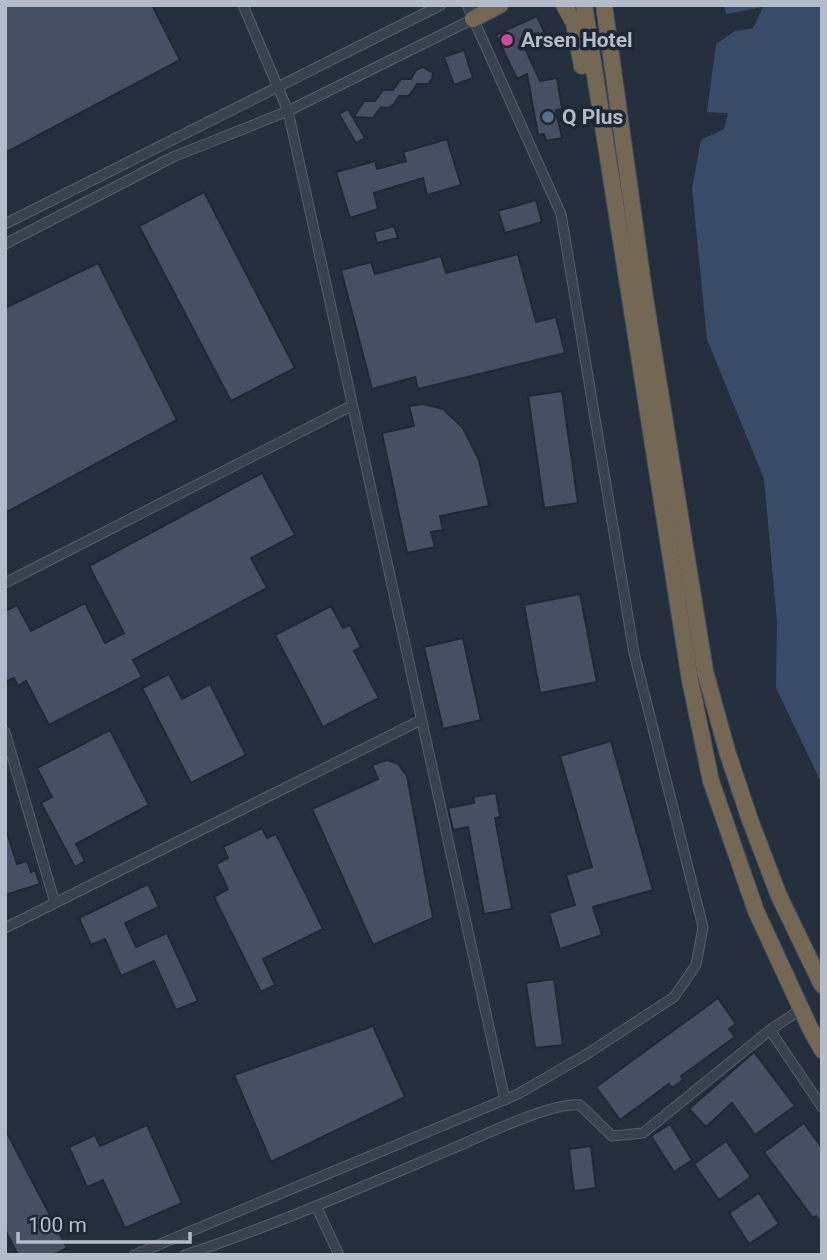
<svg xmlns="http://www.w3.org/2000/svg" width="827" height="1260" viewBox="0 0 827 1260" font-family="Roboto,sans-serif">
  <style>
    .water { fill: #394c67 }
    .building { fill: #455162; stroke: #1f2835; stroke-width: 2 }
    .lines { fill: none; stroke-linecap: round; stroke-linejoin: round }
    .street-casing { stroke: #565f6c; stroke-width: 11 }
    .highway-casing { stroke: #434c59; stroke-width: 18 }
    .street { stroke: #38414e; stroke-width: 9 }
    .highway { stroke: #746855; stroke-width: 16 }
    .hotel-dot { fill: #d1479c; stroke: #1d2633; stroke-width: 2.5 }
    .service-dot { fill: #5c6f8a; stroke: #1d2633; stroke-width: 2.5 }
    .labels { text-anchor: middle; stroke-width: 7; stroke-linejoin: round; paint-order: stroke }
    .poi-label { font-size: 21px; font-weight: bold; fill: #b4bcc9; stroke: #1d2633; text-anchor: start }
  </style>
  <rect width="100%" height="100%" fill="#242f3e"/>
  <path class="water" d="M724 5H822V784L776 688 777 622 764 479 707 339 692 188 701 140 724 129 728 113 707 112 716 44 735 31 753 28 763 7 726 14Z"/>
  <g class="building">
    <path d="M5 5H152L180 60 5 153Z"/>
    <path d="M537 16 545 34 523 44 540 81 557 78 562 109 556 110 562 138 546 141 544 134 538 135 527 74 517 79 496 35Z"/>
    <path d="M464 50 473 78 454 85 444 57Z"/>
    <path d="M423 67 433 73 432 79 428 84H417L409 96H399L394 104 388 108 381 107 373 118 354 117 364 101H375L383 90H393L401 79H411L416 70Z"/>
    <path d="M348 109 365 138 356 143 339 114Z"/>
    <path d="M447 139 461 185 427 195 423 178 374 193 378 209 350 218 336 172 375 161 377 169 406 161 403 152Z"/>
    <path d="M204 192 295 368 231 401 139 226Z"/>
    <path d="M536 200 542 222 505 233 498 211Z"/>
    <path d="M394 226 398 238 377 243 374 232Z"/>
    <path d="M518 254 536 322 556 317 565 353 418 389 415 377 372 389 341 270 371 262 375 274 441 256 446 273Z"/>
    <path d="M98 263 177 420 5 513V308Z"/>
    <path d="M562 391 578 503 544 508 528 396Z"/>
    <path d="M423 404 443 409 463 428 479 460 489 506 440 516 443 530 431 532 435 547 407 553 382 433 414 426 409 406Z"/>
    <path d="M262 473 295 535 251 558 267 588 133 660 142 677 49 725 26 681 18 686 14 678 5 682V611L17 605 31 631 85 603 105 643 124 633 89 566Z"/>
    <path d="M580 594 597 682 540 693 524 605Z"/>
    <path d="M331 606 343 628 350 625 361 647 354 651 379 698 323 727 275 635Z"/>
    <path d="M463 638 481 720 443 729 424 647Z"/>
    <path d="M169 674 182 699 210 684 246 755 191 783 142 688Z"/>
    <path d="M110 730 149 805 76 844 85 861 75 867 41 803 52 797 37 768Z"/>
    <path d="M611 741 653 890 593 907 602 935 560 949 549 913 575 905 566 875 592 867 560 756Z"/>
    <path d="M387 760 398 764 407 776 433 918 373 945 312 809 378 779 372 765Z"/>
    <path d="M496 793 500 817 495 818 512 909 484 914 468 827 453 830 448 808 474 803 473 797Z"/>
    <path d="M262 828 267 838 276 834 323 929 263 959 275 985 261 992 214 897 228 889 216 864 228 858 223 847Z"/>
    <path d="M5 833H7L17 864 27 861 31 872 35 870 40 884 5 895Z"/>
    <path d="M148 884 159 907 125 923 136 947 167 933 198 1001 176 1010 154 961 121 976 105 939 91 945 79 918Z"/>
    <path d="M554 979 563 1045 535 1048 526 983Z"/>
    <path d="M718 998 736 1024 729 1029 735 1037 681 1076 683 1080 672 1088 669 1084 620 1120 596 1087Z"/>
    <path d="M373 1026 405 1097 271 1162 234 1075Z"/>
    <path d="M754 1052 795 1106 755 1135 732 1103 706 1127 689 1109Z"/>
    <path d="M804 1123 822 1148V1224L816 1216 813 1218 764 1152Z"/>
    <path d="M670 1124 692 1160 674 1172 651 1136Z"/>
    <path d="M147 1125 182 1203 125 1228 103 1180 87 1187 69 1147 95 1135 100 1146Z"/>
    <path d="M5 1129 67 1248 53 1255H18L5 1230Z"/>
    <path d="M726 1141 751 1177 719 1200 694 1164Z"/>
    <path d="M591 1146 596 1188 574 1191 569 1149Z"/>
    <path d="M759 1193 779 1224 749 1244 729 1213Z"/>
  </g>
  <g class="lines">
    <g class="street-casing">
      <g id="street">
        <path d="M243 5 288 111 505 1100"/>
        <path d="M5 224 441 5"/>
        <path d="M5 244 173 157 288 111 473 19"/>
        <path d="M5 583 351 406"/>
        <path d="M5 732 55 903"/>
        <path d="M5 928 421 720"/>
        <path d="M770 1030 822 1107"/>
        <path d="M316 1206 339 1255"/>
        <path d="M134 1255 518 1094 587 1054 674 997 696 965 703 927 634 653 561 214 467 5"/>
        <path d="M185 1255C275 1225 362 1187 449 1150 480 1137 551 1102 580 1105L612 1136 643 1133 770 1030 801 1009"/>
      </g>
    </g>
    <g class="highway-casing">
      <g id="highway">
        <path d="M564 5 574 23 582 66"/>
        <path d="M584 5 690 680 711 781 756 911 810 1028 822 1050"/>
        <path d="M604 5 645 298 705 671 727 751 750 820 779 896 822 985"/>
        <path d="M473 19 500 5"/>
      </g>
    </g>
    <use href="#street" class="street"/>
    <use href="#highway" class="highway"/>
  </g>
  <circle class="hotel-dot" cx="507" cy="40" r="7"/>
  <circle class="service-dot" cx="548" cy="117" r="7"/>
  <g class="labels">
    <g class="poi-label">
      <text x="521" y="47">Arsen Hotel</text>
      <text x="562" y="124">Q Plus</text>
    </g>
  </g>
  <rect width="827" height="1260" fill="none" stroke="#b4bcc9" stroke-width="14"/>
  <path d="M18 1232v10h172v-10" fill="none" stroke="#b4bcc9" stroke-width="3.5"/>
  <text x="28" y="1232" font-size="21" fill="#b4bcc9" stroke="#1d2633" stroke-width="5" paint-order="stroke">100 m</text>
</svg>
